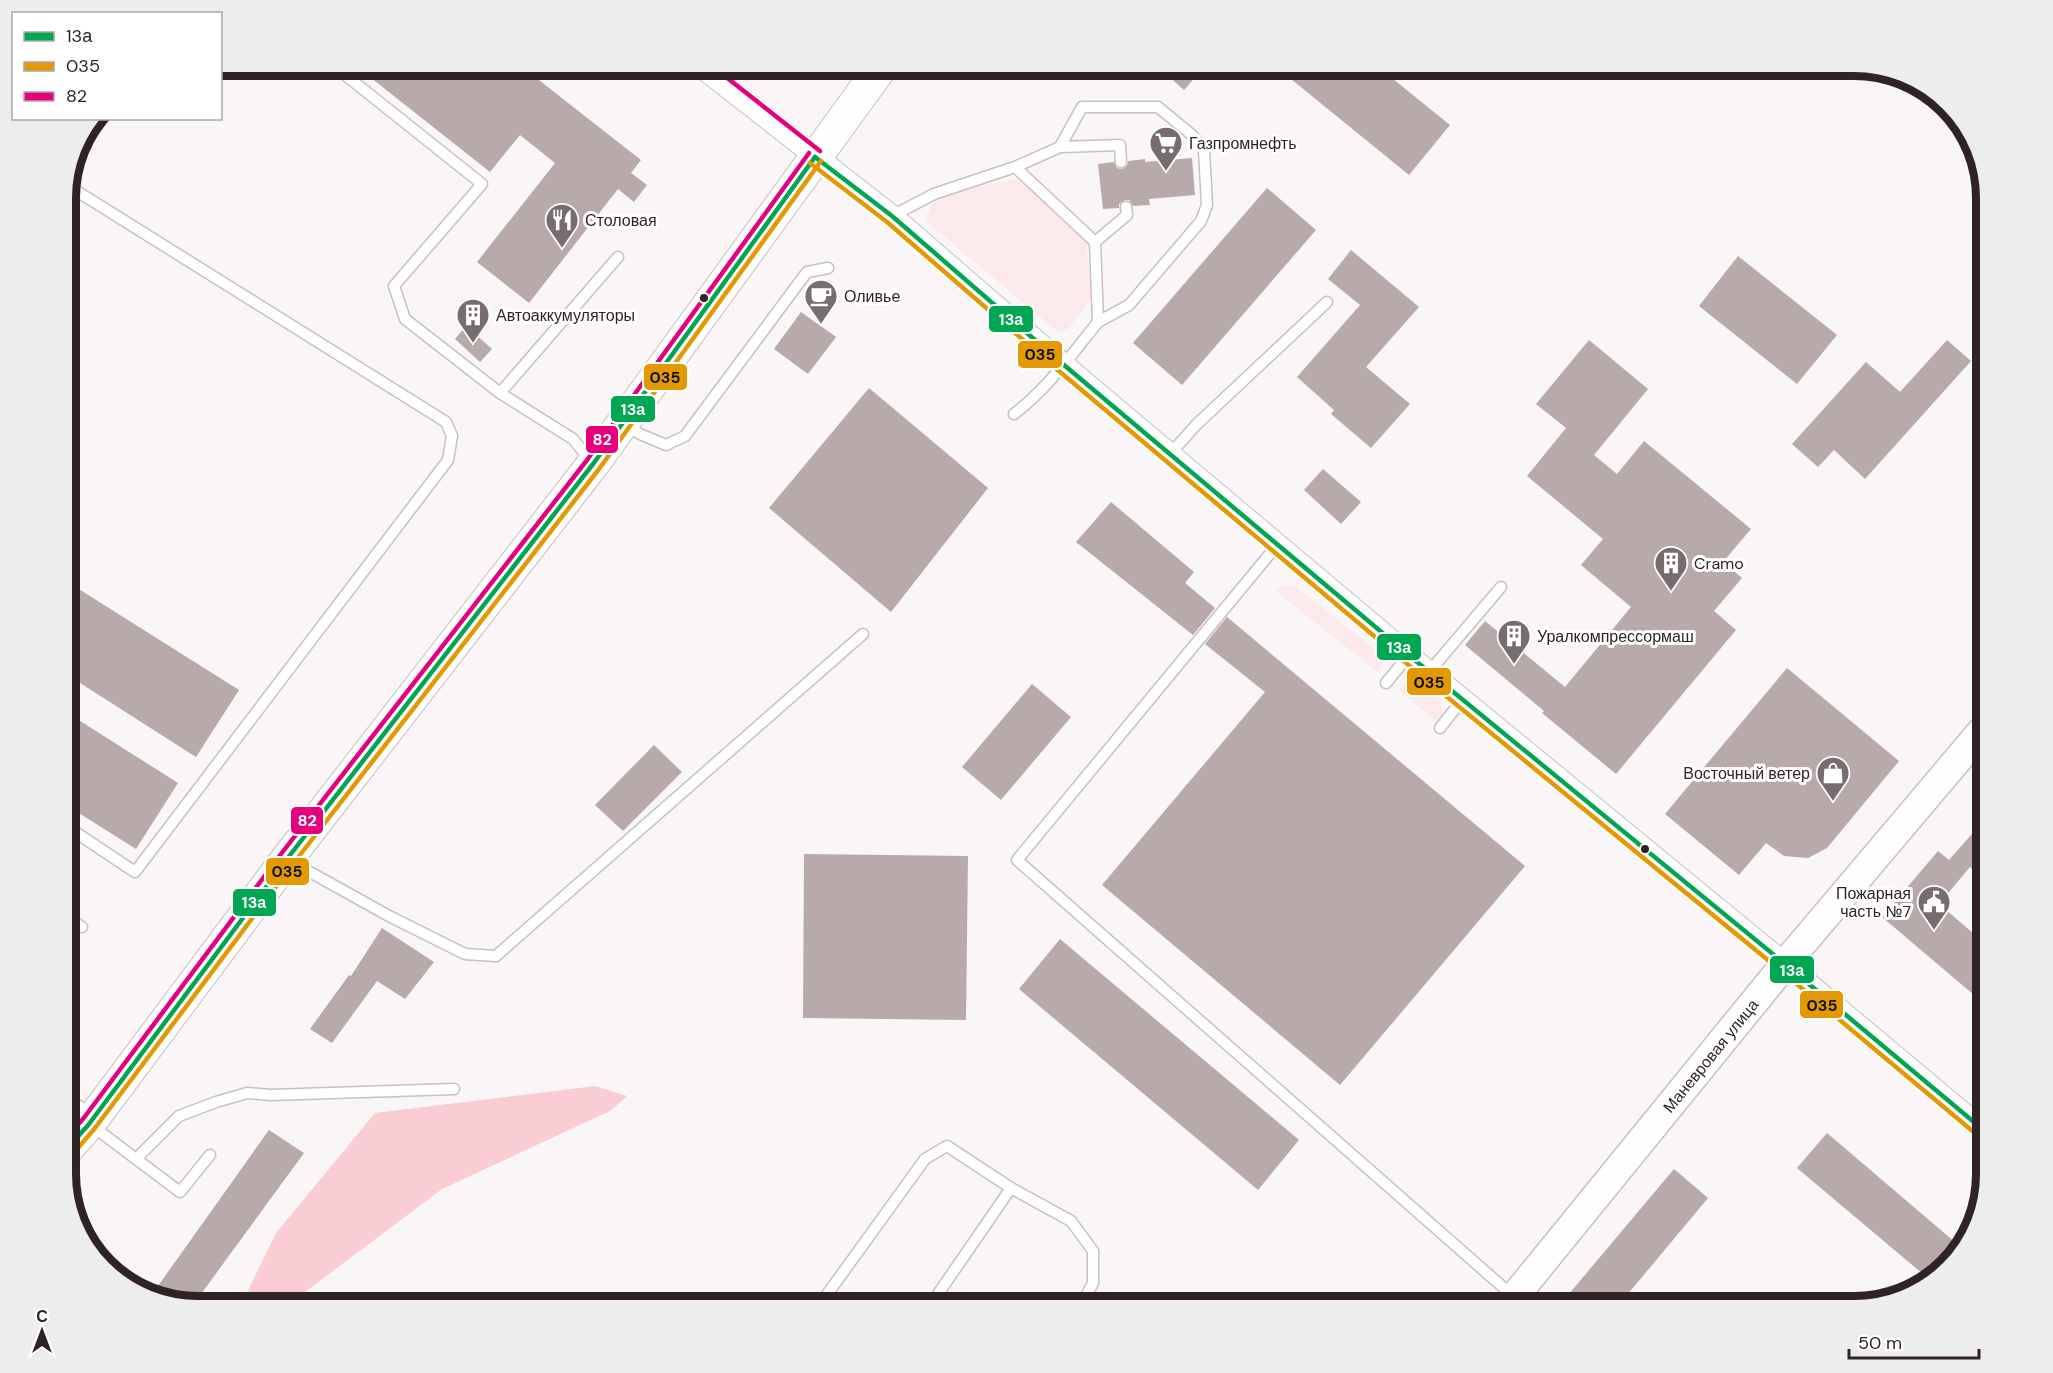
<svg xmlns="http://www.w3.org/2000/svg" width="2053" height="1373" viewBox="0 0 2053 1373" font-family="'DM Sans',sans-serif">
  <style>
    .green { fill: #fce9ec }
    .forest { fill: #faccd3 }
    .building { fill: #b8a9ab }
    .lines { fill: none; stroke-linecap: round; stroke-linejoin: round }
    .lane-casing { stroke: #c8c0c1; stroke-width: 13 }
    .street-casing { stroke: #c8c0c1; stroke-width: 23 }
    .secondary-casing { stroke: #c8c0c1; stroke-width: 31 }
    .primary-casing { stroke: #c8c0c1; stroke-width: 34 }
    .lane { stroke: #fefefe; stroke-width: 10 }
    .street { stroke: #fefefe; stroke-width: 21 }
    .secondary { stroke: #fefefe; stroke-width: 28 }
    .primary { stroke: #fefefe; stroke-width: 32 }
    .bus-1-casing { stroke: #fff; stroke-width: 9 }
    .bus-2-casing { stroke: #fff; stroke-width: 9 }
    .bus-3-casing { stroke: #fff; stroke-width: 9 }
    .bus-1 { stroke: #00a651; stroke-width: 4.5 }
    .bus-2 { stroke: #e39904; stroke-width: 4.5 }
    .bus-3 { stroke: #e5007d; stroke-width: 4.5 }
    .bus-dot { fill: #302325; stroke: #fff; stroke-width: 2 }
    .labels { text-anchor: middle; stroke-width: 6; stroke-linejoin: round; paint-order: stroke }
    .poi-label { font-size: 16px; fill: #302325; stroke: #fff; text-anchor: start }
    .street-label { font-size: 16px; fill: #302325; stroke: #fff }
    .rim { fill: none; stroke: #302325; stroke-width: 8 }
    .line-badge { stroke: #fff; stroke-width: 2 }
    .badge-label { font-size: 16px; text-anchor: middle; font-weight: bold; fill: #fff }
    .pale-badge-label { font-size: 16px; text-anchor: middle; font-weight: bold; fill: #111 }
  </style>
  <rect width="100%" height="100%" fill="#faf5f6"/>
  <g class="green">
    <path d="M1016 179 1026 183 1086 237 1091 300 1068 329 1058 332 934 228 926 218 933 203 967 189Z"/>
    <path d="M1288 585 1296 587 1380 654C1384 660 1383 666 1378 672L1276 591 1281 587Z"/>
    <path d="M1412 681 1422 686 1441 703V715L1436 721 1399 689 1406 682Z"/>
  </g>
  <path class="forest" d="M595 1086 627 1096 610 1111 442 1189 285 1307H240L276 1233 375 1113Z"/>
  <g class="building">
    <path d="M356 66H521L641 160 631 173 647 185 634 202 618 189 529 303 477 262 555 163 520 135 490 172Z"/>
    <path d="M1157 66H1205L1184 90Z"/>
    <path d="M1275 66H1377L1450 125 1409 175Z"/>
    <path d="M1192 158 1195 195 1149 199 1150 205 1133 206 1129 200H1125L1119 204V208L1103 209 1098 164 1114 162 1117 168 1122 169 1127 166 1128 161 1145 159V162Z"/>
    <path d="M1267 188 1316 230 1182 385 1133 343Z"/>
    <path d="M1351 250 1419 307 1366 367 1410 404 1371 448 1331 414 1334 410 1297 377 1360 305 1328 279Z"/>
    <path d="M1738 256 1837 335 1797 384 1699 306Z"/>
    <path d="M801 312 836 337 808 374 774 349Z"/>
    <path d="M466 326 492 349 480 362 455 339Z"/>
    <path d="M1589 340 1648 389 1594 455 1617 474 1644 441 1751 529 1723 562 1742 578 1714 611 1736 630 1616 774 1542 713 1544 711 1465 645 1485 621 1565 687 1631 607 1581 565 1603 539 1527 476 1566 428 1536 404Z"/>
    <path d="M1947 340 1971 361 1865 479 1834 450 1818 467 1792 444 1866 362 1900 392Z"/>
    <path d="M869 388 988 488 891 612 769 508Z"/>
    <path d="M1323 469 1361 502 1341 524 1304 490Z"/>
    <path d="M1111 502 1194 572 1185 583 1215 608 1193 635 1076 542Z"/>
    <path d="M66 581 239 690 196 757 66 674Z"/>
    <path d="M1227 617 1525 866 1340 1085 1102 885 1265 692 1205 644Z"/>
    <path d="M1787 668 1899 761 1827 848 1808 858 1784 856 1766 843 1739 875 1665 814Z"/>
    <path d="M1032 684 1071 717 1001 800 962 767Z"/>
    <path d="M66 712 178 783 136 849 66 805Z"/>
    <path d="M654 745 682 772 623 831 595 805Z"/>
    <path d="M1987 817V882L1970 867 1939 904 1987 945V1006L1882 917 1938 851 1949 860Z"/>
    <path d="M804 854 968 856 966 1020 803 1018Z"/>
    <path d="M382 928 434 962 405 999 377 981 332 1043 310 1029 349 975 351 976Z"/>
    <path d="M1060 939 1299 1140 1258 1190 1019 989Z"/>
    <path d="M269 1130 304 1153 193 1305 153 1293Z"/>
    <path d="M1827 1133 1963 1249 1930 1280 1797 1168Z"/>
    <path d="M1674 1169 1708 1198 1617 1307H1558Z"/>
  </g>
  <g class="lines">
    <g class="lane-casing">
      <g id="lane">
        <path d="M334 66 482 184 394 286 405 319 500 393"/>
        <path d="M1060 147 1082 107H1158L1192 135 1204 150 1207 205 1201 221 1129 305 1098 322"/>
        <path d="M1015 167 1095 242"/>
        <path d="M892 216 934 194 1015 167 1060 147 1120 145 1121 162"/>
        <path d="M1014 414C1047 389 1072 354 1098 322L1095 242 1127 215 1126 207"/>
        <path d="M625 425 640 434 666 445 685 436 807 272 828 268"/>
        <path d="M1171 453 1196 425 1327 302"/>
        <path d="M591 461 573 439 500 393 618 257"/>
        <path d="M1278 544 1017 860 1513 1296"/>
        <path d="M1429 672 1501 587"/>
        <path d="M1386 683 1409 655"/>
        <path d="M1440 728 1462 700"/>
        <path d="M66 826 135 872 448 460 452 436 446 422 67 185"/>
        <path d="M290 861 389 916 465 954 496 956 863 634"/>
        <path d="M66 917 82 927"/>
        <path d="M91 1125 180 1192 210 1155"/>
        <path d="M137 1158 179 1116 216 1102 247 1093 271 1095 454 1089"/>
        <path d="M818 1307 925 1159 947 1146 1011 1188 1071 1221 1093 1251V1283L1080 1307"/>
        <path d="M929 1307 1011 1188"/>
      </g>
    </g>
    <g class="street-casing">
      <path id="street" d="M700 66 892 216 1064 365 1429 672 1785 964 1987 1133"/>
    </g>
    <g class="secondary-casing">
      <g id="secondary">
        <path d="M66 1108 89 1124"/>
        <path id="s1" d="M1506 1307 1785 964 1987 725"/>
      </g>
    </g>
    <g class="primary-casing">
      <path id="primary" d="M66 1150 89 1124 287 859 593 464 882 66"/>
    </g>
    <use href="#lane" class="lane"/>
    <use href="#street" class="street"/>
    <use href="#secondary" class="secondary"/>
    <use href="#primary" class="primary"/>
    <g class="bus-1-casing">
      <g id="bus-1">
        <path d="M815 157 892 216 1064 365 1429 672 1785 964 1987 1133"/>
        <path d="M66 1150 89 1124 287 859 593 464 815 157"/>
      </g>
    </g>
    <g class="bus-2-casing">
      <g id="bus-2">
        <path d="M810 163 887 222 1059 371 1424 678 1780 970 1982 1139"/>
        <path d="M72 1155 95 1128 293 864 599 469 821 161"/>
      </g>
    </g>
    <g class="bus-3-casing">
      <g id="bus-3">
        <path d="M712 66 820 151"/>
        <path d="M66 1138 83 1119 281 854 587 460 809 153"/>
      </g>
    </g>
    <use href="#bus-1" class="bus-1"/>
    <use href="#bus-2" class="bus-2"/>
    <use href="#bus-3" class="bus-3"/>
  </g>
  <defs>
    <g id="supermarket-pin" transform="scale(1.725)"><path d="M0 17L-7.5 6A9.5 9.5 0 1 1 7.5 6Z" fill="#776c6e" stroke="#fff"/><path d="M-6-5.5h2.5l.6 2H6L4.5 2H-2.5L-4.4-4H-6ZM-1.5 3.2a1.3 1.3 0 1 0 .1 0ZM3 3.2a1.3 1.3 0 1 0 .1 0Z" fill="#fff"/></g>
    <g id="restaurant-pin" transform="scale(1.725)"><path d="M0 17L-7.5 6A9.5 9.5 0 1 1 7.5 6Z" fill="#776c6e" stroke="#fff"/><path d="M-5-6h1v4h1v-4h1v4h1v-4h1v5L-1.5 .5V6h-2V.5L-5-1ZM5-6V6H3V1.5H1.5Q1.5-4 5-6Z" fill="#fff"/></g>
    <g id="cafe-pin" transform="scale(1.725)"><path d="M0 17L-7.5 6A9.5 9.5 0 1 1 7.5 6Z" fill="#776c6e" stroke="#fff"/><path d="M-5.5-4.5H6V0H3Q3 3.5 0 3.5H-2.5Q-5.5 3.5-5.5 0ZM3-3.2v2h1.7v-2ZM-6 4.5H4V6H-6Z" fill="#fff"/></g>
    <g id="building-pin" transform="scale(1.725)"><path d="M0 17L-7.5 6A9.5 9.5 0 1 1 7.5 6Z" fill="#776c6e" stroke="#fff"/><path d="M-4-6H4V6H1V3H-1V6H-4ZM-2.5-4.3h1.7v1.8h-1.7ZM.8-4.3h1.7v1.8H.8ZM-2.5-1h1.7V.8h-1.7ZM.8-1h1.7V.8H.8Z" fill="#fff"/></g>
    <g id="shop-pin" transform="scale(1.725)"><path d="M0 17L-7.5 6A9.5 9.5 0 1 1 7.5 6Z" fill="#776c6e" stroke="#fff"/><path d="M-5-2.5h2.3a2.7 3.5 0 0 1 5.4 0H5L5.5 6h-11ZM-1.5-2.5h3a1.5 2.3 0 0 0-3 0Z" fill="#fff"/></g>
    <g id="civic-pin" transform="scale(1.725)"><path d="M0 17L-7.5 6A9.5 9.5 0 1 1 7.5 6Z" fill="#776c6e" stroke="#fff"/><path d="M-.6-6.5H3V-4.5H.6V-3L4-1V1h2V6H-6V1h2V-1L-.6-3ZM-1.2 2.5V6h2.4V2.5Z" fill="#fff"/></g>
  </defs>
  <g fill-rule="evenodd">
    <use href="#supermarket-pin" x="1166" y="143"/>
    <use href="#restaurant-pin" x="562" y="220"/>
    <use href="#cafe-pin" x="821" y="296"/>
    <use href="#building-pin" x="473" y="315"/>
    <use href="#building-pin" x="1671" y="563"/>
    <use href="#building-pin" x="1514" y="636"/>
    <use href="#shop-pin" x="1833" y="773"/>
    <use href="#civic-pin" x="1934" y="902"/>
  </g>
  <g class="bus-dot">
    <circle cx="704" cy="298" r="5"/>
    <circle cx="1645" cy="849" r="5"/>
  </g>
  <g class="labels">
    <g class="poi-label">
      <text x="1189" y="149">Газпромнефть</text>
      <text x="585" y="226">Столовая</text>
      <text x="844" y="302">Оливье</text>
      <text x="496" y="321">Автоаккумуляторы</text>
      <text x="1694" y="569">Cramo</text>
      <text x="1537" y="642">Уралкомпрессормаш</text>
      <text x="1810" y="779" text-anchor="end">Восточный ветер</text>
      <text x="1911" y="899" text-anchor="end">Пожарная<tspan x="1911" dy="18">часть №7</tspan></text>
    </g>
    <g class="street-label">
      <text dy="6" stroke="none"><textPath href="#s1" startOffset="324">Маневровая улица</textPath></text>
    </g>
  </g>
  <path d="M0 0H2053V1373H0ZM198 76H1854A122 122 0 0 1 1976 198V1174A122 122 0 0 1 1854 1296H198A122 122 0 0 1 76 1174V198A122 122 0 0 1 198 76Z" fill="#eeedee" fill-rule="evenodd"/>
  <path class="rim" d="M198 76H1854A122 122 0 0 1 1976 198V1174A122 122 0 0 1 1854 1296H198A122 122 0 0 1 76 1174V198A122 122 0 0 1 198 76Z"/>
  <g class="line-badge">
    <rect x="988" y="305" width="46" height="28" rx="6" fill="#00a651"/>
    <rect x="1017" y="340" width="46" height="29" rx="6" fill="#e39904"/>
    <rect x="643" y="363" width="45" height="28" rx="6" fill="#e39904"/>
    <rect x="610" y="395" width="46" height="28" rx="6" fill="#00a651"/>
    <rect x="585" y="425" width="34" height="29" rx="6" fill="#e5007d"/>
    <rect x="1376" y="633" width="46" height="28" rx="6" fill="#00a651"/>
    <rect x="1406" y="667" width="46" height="29" rx="6" fill="#e39904"/>
    <rect x="290" y="806" width="34" height="29" rx="6" fill="#e5007d"/>
    <rect x="265" y="857" width="45" height="29" rx="6" fill="#e39904"/>
    <rect x="232" y="888" width="45" height="29" rx="6" fill="#00a651"/>
    <rect x="1769" y="955" width="46" height="29" rx="6" fill="#00a651"/>
    <rect x="1799" y="990" width="45" height="29" rx="6" fill="#e39904"/>
  </g>
  <g class="badge-label">
    <text x="1011" y="325">13а</text>
    <text x="633" y="415">13а</text>
    <text x="602" y="445">82</text>
    <text x="1399" y="653">13а</text>
    <text x="307" y="826">82</text>
    <text x="254" y="908">13а</text>
    <text x="1792" y="976">13а</text>
  </g>
  <g class="pale-badge-label">
    <text x="1040" y="360">035</text>
    <text x="665" y="383">035</text>
    <text x="1429" y="688">035</text>
    <text x="287" y="877">035</text>
    <text x="1822" y="1011">035</text>
  </g>
  <rect x="12" y="12" width="210" height="108" fill="#ffffff" stroke="#aca7a8" stroke-width="1.5"/>
  <rect x="24" y="32" width="30" height="9" fill="#00a651" stroke="#aca7a8" stroke-width="1.5"/>
  <text x="66" y="42" font-size="18" fill="#302325">13а</text>
  <rect x="24" y="62" width="30" height="9" fill="#e39904" stroke="#aca7a8" stroke-width="1.5"/>
  <text x="66" y="72" font-size="18" fill="#302325">035</text>
  <rect x="24" y="92" width="30" height="9" fill="#e5007d" stroke="#aca7a8" stroke-width="1.5"/>
  <text x="66" y="102" font-size="18" fill="#302325">82</text>
  <g transform="translate(42 1331)" stroke="#ffffff" stroke-width="4.5" paint-order="stroke">
  <path d="M0-4.5L10 22L0 15L-10 22Z" fill="#302325"/>
  <text y="-9" font-size="16" font-weight="bold" text-anchor="middle" fill="#302325">С</text>
  </g>
  <path d="M1849 1349v9h130v-9" fill="none" stroke="#302325" stroke-width="3"/>
  <text x="1858" y="1349" font-size="18" fill="#302325" stroke="#ffffff" stroke-width="4.5" paint-order="stroke">50 m</text>
</svg>
